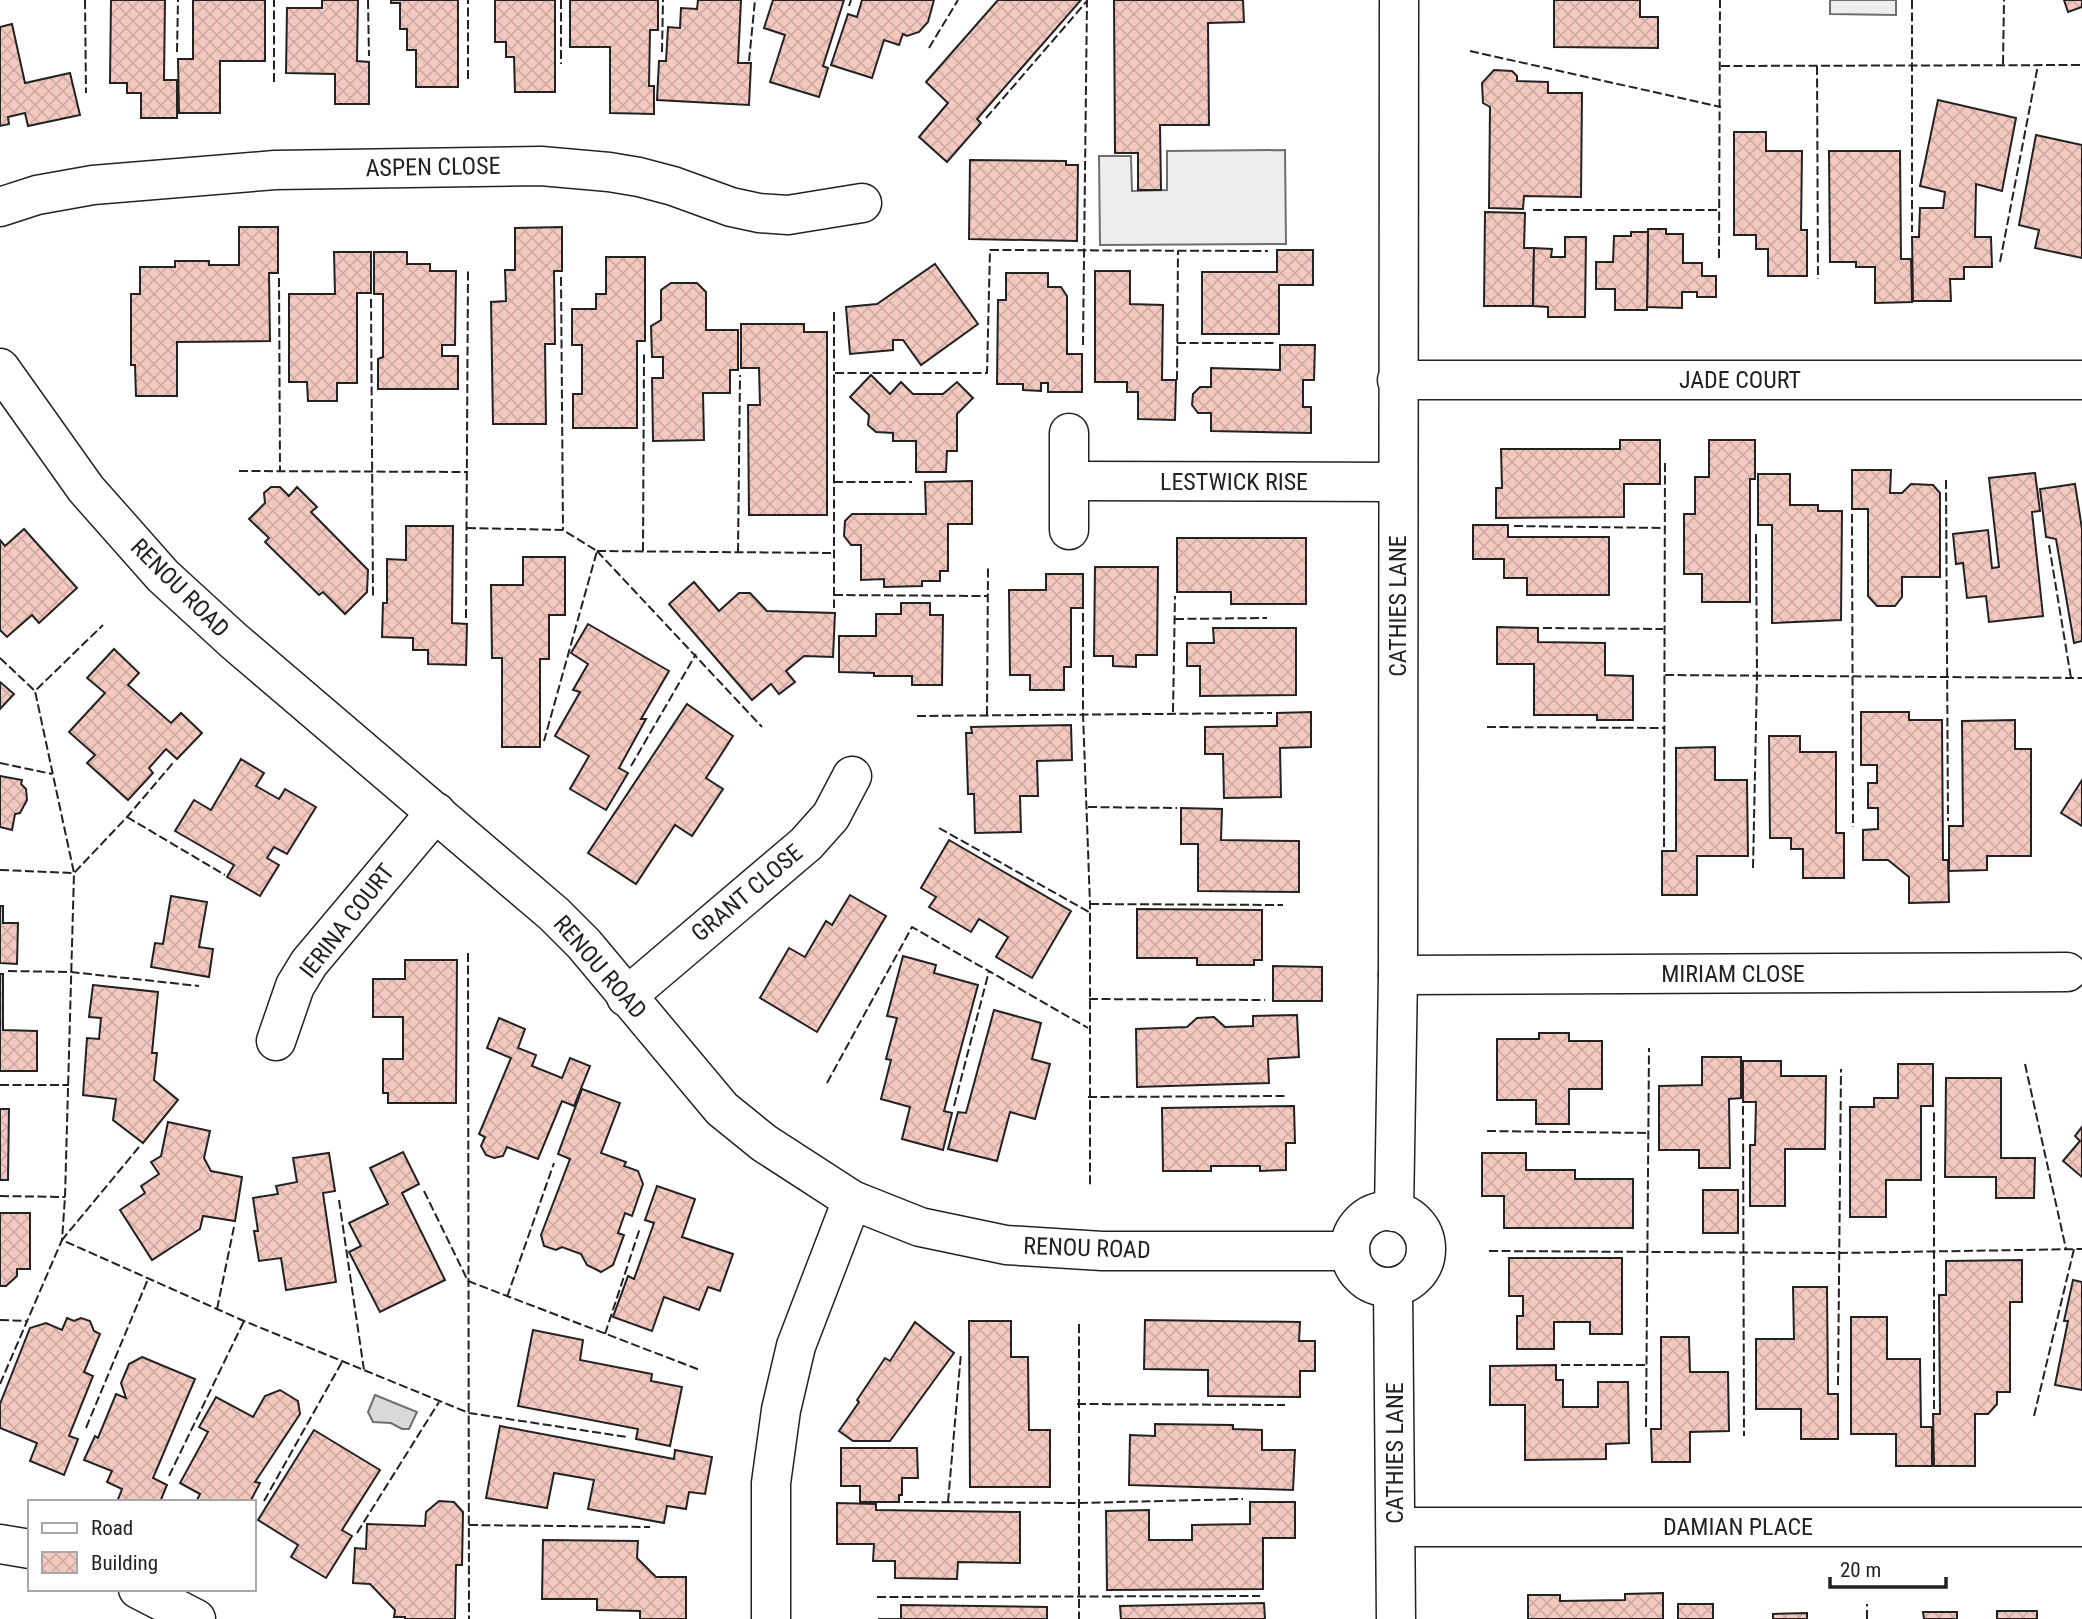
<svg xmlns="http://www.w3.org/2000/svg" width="2082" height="1619" viewBox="0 0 2082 1619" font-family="'Roboto Condensed',sans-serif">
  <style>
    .grass { fill: #eee; stroke: #6f6f6f; stroke-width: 2 }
    .parking { fill: #ededed; stroke: #6f6f6f; stroke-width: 2 }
    .water { fill: #d9d9d9; stroke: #6f6f6f; stroke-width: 2 }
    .building { fill: url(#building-cross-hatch); stroke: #222; stroke-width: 2 }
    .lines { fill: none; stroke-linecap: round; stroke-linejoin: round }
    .minor-casing { stroke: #222; stroke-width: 41 }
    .minor { stroke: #fff; stroke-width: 38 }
    .fence { stroke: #222; stroke-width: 2; stroke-dasharray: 9 3.5; stroke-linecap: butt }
    .labels { text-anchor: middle; stroke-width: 5; stroke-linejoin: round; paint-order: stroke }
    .street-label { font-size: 24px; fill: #222; stroke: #fff }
  </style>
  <defs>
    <pattern id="building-cross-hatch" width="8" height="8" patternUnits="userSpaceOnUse" patternTransform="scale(1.75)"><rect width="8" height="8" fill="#f3c9c0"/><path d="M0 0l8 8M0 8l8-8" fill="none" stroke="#d0aca5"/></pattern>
  </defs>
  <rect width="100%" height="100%" fill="#fff"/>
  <path class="grass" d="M1830 0H1896V15L1830 14Z"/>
  <path class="parking" d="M1285 150 1286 244 1100 245 1099 156H1131L1132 191 1167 190V151Z"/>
  <path class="water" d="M375 1395 417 1412 409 1429H402L391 1423 373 1422 368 1412Z"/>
  <g class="building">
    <path d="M111 0H165L164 80H177V118H141V93H127V83H110Z"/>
    <path d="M193 0H265V61H220V113H179L178 59H193Z"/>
    <path d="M322 0H358L357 61 369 62V104H335V74L286 73 287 8H322Z"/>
    <path d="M391 0H458V87H416V50H407V29H400V3H391Z"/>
    <path d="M495 0H555V92H515L514 57H506V42H495Z"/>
    <path d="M570 0H658V30H650L649 86H654V114L610 113V47H570Z"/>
    <path d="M698 0H741L738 63H751L749 105 657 100 659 61H666L668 27 680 28 681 8 697 9Z"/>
    <path d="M773 0H844L823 66 828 68 819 97 770 82 785 35 764 28Z"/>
    <path d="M862 0H934L928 22 919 32 907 36 903 34 899 45 884 40 872 78 831 65 848 14 857 17Z"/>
    <path d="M998 0H1081L977 119 981 123 947 162 919 137 948 103 926 82Z"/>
    <path d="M1114 0H1243L1244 22 1208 23 1209 125H1160L1161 190H1138V153H1115Z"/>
    <path d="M1554 0H1640V17H1658V48L1554 47Z"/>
    <path d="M2064 0H2082V7L2068 12Z"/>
    <path d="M12 24 25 83 70 73 80 115 28 126 25 113 8 117 9 124 0 126V27Z"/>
    <path d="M1494 70 1512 71 1517 76V81L1548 82V93H1582L1581 197 1524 196 1523 209 1489 208 1490 107 1483 103 1482 83Z"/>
    <path d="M1938 100 2016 118 2002 191 1976 184 1975 237H1991L1992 267H1964V279H1950L1951 301H1913L1912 237H1919L1920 208H1943L1945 192 1920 186Z"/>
    <path d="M1734 132H1766V151H1802L1801 230H1807V276H1768V249H1756V235H1734Z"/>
    <path d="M2036 135 2082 145V258L2035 248 2039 230 2019 225Z"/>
    <path d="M1829 151H1900L1901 259H1911L1912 302 1875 303V267H1856V262H1830Z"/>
    <path d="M970 160 1066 161V165H1078L1077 241 969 239Z"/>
    <path d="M1485 212 1525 213 1524 248H1534L1533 306H1484Z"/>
    <path d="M239 227H278V273H269L270 341 177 342V396H136L135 365H131V294H140V267H175V261H209V265H239Z"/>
    <path d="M562 227V271H554L555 344H545L546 424H493L491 302 506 301 505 270H515V228Z"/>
    <path d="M1648 229H1666V234H1683V263H1702V276H1716V297H1697V292H1682V308L1647 307Z"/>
    <path d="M1631 232H1648L1647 310H1615V289H1596V262H1613L1614 236H1631Z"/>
    <path d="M1565 237H1586L1585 317H1548V307L1533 306 1534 248 1552 249 1551 257H1565Z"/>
    <path d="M1277 250H1313V285H1279V334H1202V272H1277Z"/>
    <path d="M334 252H371V293H357V383H337V401H308L307 382H289V294H335Z"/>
    <path d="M374 252H407V264H430V271H456L455 345H442V356H458V389H378V359L383 357V294H374Z"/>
    <path d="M606 257H645V341H637V428H573V394H582V345H572V309H596V294H606Z"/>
    <path d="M935 264 978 324 921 365 903 340H893V350L850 354 846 307 877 304Z"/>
    <path d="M1095 271H1130V304L1163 305 1162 380H1176L1175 420 1138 419V392H1127V382H1095Z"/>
    <path d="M1006 273H1048V287H1061L1067 296V354H1082V392H1048V383H1041V391L1023 390V384H997L998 300H1006Z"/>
    <path d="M671 283H697L706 292V330H738V370H730V393H703L704 440 653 441 652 378H663V357H652L651 326 661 320V290Z"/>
    <path d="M741 324H804V332H827V515H749L748 405H760L759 368H741Z"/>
    <path d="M1280 345H1315L1314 380H1303V407H1311V433L1211 431V413H1198L1192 405 1193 394 1200 387H1211V368L1280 370Z"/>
    <path d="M871 375 890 394 901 382 913 394H943L957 382 973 398 957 414V451H947L946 472H916V441H893V433L876 432 868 425 869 415 850 397Z"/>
    <path d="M1620 440H1660V484H1624V517L1496 518V488H1502L1501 449H1620Z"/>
    <path d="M1709 440H1755V479H1750V602H1702V574H1684V514H1695V477H1709Z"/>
    <path d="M1852 470H1891L1890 493H1902L1911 484 1933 485 1940 493V577H1902V597L1895 606H1877L1868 596V509H1852Z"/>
    <path d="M2035 473 2040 511 2032 512 2043 616 1989 622 1986 596 1967 598 1963 563 1956 564 1953 534 1988 530 1992 568 1999 567 1989 478Z"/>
    <path d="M1758 474H1790V505H1818V511H1842L1841 620 1772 623V525H1758Z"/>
    <path d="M972 481V524H948V571H940V581H922V586L884 587V579L861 580V545H851L844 536 845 521 852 514H926L925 482Z"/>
    <path d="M2075 484 2082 529V641L2074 643 2056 539 2046 537 2040 489Z"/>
    <path d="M271 487H280L289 496 297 487 317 507 311 512 368 570 367 592 345 614 323 592 319 595 265 542 269 538 249 519 265 503 264 493Z"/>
    <path d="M1473 525H1508V537H1609V595H1527V578H1504V559H1473Z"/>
    <path d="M406 526H453L452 623 467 624 466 665 428 664V650H413V638L382 637 383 603H387V559L406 560Z"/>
    <path d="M24 529 77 588 39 623 32 615 7 637 0 630V540L5 546Z"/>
    <path d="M1177 538H1306V604H1231V592H1177Z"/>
    <path d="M523 557H565V615H549V659H540V747H502V658H492L491 585H523Z"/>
    <path d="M1095 567H1158L1157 655H1136V667L1113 666V656H1094Z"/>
    <path d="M1046 574H1083V608H1071V667H1064V690H1030V675H1010L1009 590H1046Z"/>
    <path d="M694 582 719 611 739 593H750L767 611 835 613 833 657 804 656 786 671 795 682 779 694 771 684 752 700 669 604Z"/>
    <path d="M901 603H930V615H943L942 685H912V676H874V673L839 672V636H876V614H901Z"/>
    <path d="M588 624 669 671 641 719H646L619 768 628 773 606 810 570 789 589 756 555 736 580 692 573 690 588 664 571 653Z"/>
    <path d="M1497 627 1538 628V642L1605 643V675L1633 676V720H1597V715H1534V664H1497Z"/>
    <path d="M1213 628H1296V695L1200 696V666H1187V643H1214Z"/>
    <path d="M114 649 139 673 128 685 171 723 181 713 202 733 177 759 166 749 149 768 153 773 128 800 87 763 95 755 69 732 105 693 87 678Z"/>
    <path d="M0 682 14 694 0 709Z"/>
    <path d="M687 704 733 736 706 778 723 789 692 836 675 825 636 884 588 853Z"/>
    <path d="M1311 712V747L1280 748 1281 797 1224 798 1223 754H1205V727L1277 726V713Z"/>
    <path d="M1861 712H1909V720H1942L1943 860H1948L1949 902 1909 903V877L1888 860H1863V830L1878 829V808H1868V783H1877V765H1861Z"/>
    <path d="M2015 720V749H2031V856H1987V870L1949 871V826H1963L1962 721Z"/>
    <path d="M1071 725 1072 760 1037 761 1038 796H1020L1021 832 975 833 974 794H968L966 733H972L971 727Z"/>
    <path d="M1769 736H1800V752H1836V833H1844V878H1803V849H1791V838H1770Z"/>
    <path d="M1715 747V780H1747L1748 856H1697V895H1662V851H1676V748Z"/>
    <path d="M241 759 264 773 256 786 279 799 285 789 316 807 287 854 274 847 267 858 279 865 260 896 227 877 234 865 175 831 194 800 211 810Z"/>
    <path d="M0 776 22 780 21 784 26 789 27 800 20 813 15 814 12 830 0 827Z"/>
    <path d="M2082 780V826L2061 813Z"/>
    <path d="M1181 808 1222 809 1221 840 1299 841V892L1198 891V844H1181Z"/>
    <path d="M949 840 1071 911 1032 978 996 957 1008 937 979 919 971 932 929 907 936 897 921 888Z"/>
    <path d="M850 895 886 916 817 1032 760 998 789 948 805 957 826 921 832 925Z"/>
    <path d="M171 896 207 902 199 947 213 949 209 977 151 967 155 943 163 944Z"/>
    <path d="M0 906H3V923H18L17 964 0 963Z"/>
    <path d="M1137 909 1262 910V960H1254V965H1197V958H1137Z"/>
    <path d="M903 956 936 965 934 973 978 985 944 1111 952 1113 943 1150 902 1139 910 1107 881 1099 891 1060 886 1059 897 1018 887 1016Z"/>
    <path d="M405 960H457L456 1103H388V1093H383V1059H403V1017H373V979H405Z"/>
    <path d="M1273 966 1322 967V1001H1273Z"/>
    <path d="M0 974H3V1030L37 1031V1071H0Z"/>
    <path d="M93 985 158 992 152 1053H157L154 1080 178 1100 143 1143 113 1120 116 1099 83 1095 87 1038 99 1039 101 1018 89 1017Z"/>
    <path d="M994 1010 1041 1023 1032 1059 1050 1064 1035 1119 1010 1112 997 1161 948 1149 958 1112 966 1113Z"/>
    <path d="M1297 1015 1299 1057 1268 1059 1269 1083 1137 1087 1136 1029 1187 1027 1197 1018 1214 1017 1225 1027 1253 1026V1016Z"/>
    <path d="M499 1018 525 1029 518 1048 536 1055 532 1066 562 1078 570 1058 590 1066 574 1106 562 1101 538 1159 507 1147 503 1156 494 1158 486 1155 481 1146 485 1137 479 1134 511 1058 487 1048Z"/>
    <path d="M1539 1033H1569V1041H1602V1089H1569V1124H1536V1100H1497V1039H1539Z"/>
    <path d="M1702 1057H1741V1098L1729 1099 1730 1168H1699V1150H1659V1086L1702 1085Z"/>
    <path d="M1743 1061H1781V1076H1826L1825 1149H1785V1206H1750V1145H1755L1756 1102H1743Z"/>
    <path d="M1898 1064H1933V1106H1921V1180H1886V1217H1850V1107H1874V1098H1898Z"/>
    <path d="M1946 1078H2001V1158H2035L2034 1198H1996V1177H1945Z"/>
    <path d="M582 1089 620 1103 601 1153 626 1162 624 1166 638 1171 643 1184 632 1216 625 1213 618 1233 624 1235 613 1265 601 1272 587 1265 581 1254 562 1247 556 1250 544 1246 541 1235 570 1159 558 1154Z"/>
    <path d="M1294 1106 1295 1143H1286V1170L1260 1171V1166H1211V1171H1163L1162 1108Z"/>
    <path d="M0 1109H9L8 1180H0Z"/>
    <path d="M168 1122 210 1131 204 1158 211 1171 242 1177 235 1221 203 1216 200 1229 152 1260 120 1210 145 1193 141 1186 159 1174 151 1162 161 1156Z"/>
    <path d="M2082 1127V1177L2063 1161 2080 1141 2075 1136Z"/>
    <path d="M403 1152 419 1184 402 1193 445 1280 380 1312 349 1252 361 1246 349 1223 388 1204 370 1168Z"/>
    <path d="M329 1153 335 1191 323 1193 336 1282 286 1290 281 1258 259 1261 254 1231H258L253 1198 278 1194 276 1186 297 1182 293 1158Z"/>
    <path d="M1482 1153H1526V1170H1575V1179H1633V1228H1504V1196H1482Z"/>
    <path d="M657 1186 695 1199 682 1237 733 1254 720 1291 708 1287 699 1310 664 1297 652 1331 613 1317 628 1276 634 1279 654 1223 645 1220Z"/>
    <rect x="1703" y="1190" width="35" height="43"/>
    <path d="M0 1213H30V1269H17V1276L6 1286H0Z"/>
    <path d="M1509 1258H1622V1334H1590V1322H1554V1349H1517V1316H1523V1296H1509Z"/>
    <path d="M2022 1260V1302H2010V1392H1997V1404L1988 1414H1975V1466H1934L1933 1414H1940L1939 1295H1946V1261Z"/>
    <path d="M2073 1280 2082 1282V1390L2055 1385 2068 1321H2064Z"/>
    <path d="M1793 1287H1827L1828 1394H1838V1439H1801V1409H1756V1339H1794Z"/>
    <path d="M1851 1317H1887V1359H1920L1921 1427H1932V1466H1896V1434H1851Z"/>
    <path d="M67 1318 74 1321 81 1318 90 1321 94 1331 100 1334 84 1372 93 1376 69 1436 78 1439 64 1475 30 1461 37 1443 0 1428V1404L30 1328 46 1323 62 1330Z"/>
    <path d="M1145 1320 1300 1322 1299 1341H1315V1371H1300V1397L1208 1396V1370L1144 1369Z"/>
    <path d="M969 1321H1011V1357H1028L1029 1430H1050V1487H970Z"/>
    <path d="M915 1322 954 1353 890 1441H853L839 1431 859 1402 857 1400 885 1358 890 1361Z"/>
    <path d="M533 1330 583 1340 580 1360 652 1374 651 1381 682 1387 670 1446 636 1439 638 1429 518 1406Z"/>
    <path d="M1661 1337H1689L1690 1372H1728L1729 1431 1690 1432V1462H1652L1651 1429H1661Z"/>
    <path d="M142 1357 195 1379 153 1478 167 1485 160 1502H117L122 1489 107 1482 112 1471 84 1460 95 1436 98 1438 116 1394 126 1398 121 1383 129 1364Z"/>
    <path d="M1556 1365V1380H1563V1407H1598V1382H1628L1629 1443 1606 1444V1459L1525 1460V1405H1490V1366Z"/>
    <path d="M280 1390 298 1401 300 1414 255 1482 260 1483 250 1502H196L200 1494 180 1483 208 1432 199 1427 216 1397 253 1417 265 1396Z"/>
    <path d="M1155 1424 1233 1425V1429L1262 1430V1450H1295L1293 1490 1129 1485 1130 1435 1155 1436Z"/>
    <path d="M500 1426 674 1459 675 1450 712 1457 705 1494 689 1492 686 1509 667 1506 664 1523 588 1509 594 1480 554 1473 547 1508 486 1498Z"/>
    <path d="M314 1430 380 1470 342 1530 352 1536 326 1578 291 1557 298 1545 258 1520Z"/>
    <path d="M841 1448H917L918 1478H902V1495H899V1502H860V1486H841Z"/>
    <path d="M439 1501 454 1502 463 1512 462 1565H456L455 1619H405V1617H394L395 1610 370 1584 353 1583 355 1548 366 1549 367 1524 425 1526 426 1512Z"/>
    <path d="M1250 1502H1295V1538H1263V1589L1107 1590 1106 1511 1149 1510V1540H1192V1525L1250 1524Z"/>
    <path d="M837 1503 876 1504V1510L1020 1512V1563L958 1562 957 1579 895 1578V1561H873L874 1544H837Z"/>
    <path d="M543 1540 638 1541 637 1558 656 1577H686V1619H640V1611L597 1610V1599H542Z"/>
    <path d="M1663 1593V1619H1528V1595H1560V1601L1625 1600V1594Z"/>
    <path d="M1264 1603 1265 1619H1121L1120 1606Z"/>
    <rect x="1678" y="1604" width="35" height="15"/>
    <path d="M901 1605 1047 1607V1619H878H901Z"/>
    <rect x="1997" y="1611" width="40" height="8"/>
    <path d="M1923 1612H1957V1619H1924Z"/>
    <path d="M1807 1613V1619H1773V1614Z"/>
  </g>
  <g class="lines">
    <g class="minor-casing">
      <g id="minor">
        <path d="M0 207 37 195 93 185 275 170 541 166 609 172 639 177 673 186 731 207 759 213 788 215 862 203"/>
        <path d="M0 368 86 489 163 576 234 641 554 914 584 944 722 1109 764 1143 852 1200 920 1227 1006 1245 1102 1251H1350"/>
        <path d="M1397 380H2082"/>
        <path d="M1069 433V530"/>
        <path d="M1070 481 1397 482"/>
        <path d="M1398 975 2067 972"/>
        <path d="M626 997 806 844 831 816 852 776"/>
        <path d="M276 1041 295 986 309 963 436 812"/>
        <circle cx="1388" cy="1249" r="38"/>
        <path d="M1394 1212 1398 975 1399 0"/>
        <path d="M1393 1287 1396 1619"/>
        <path d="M1396 1527H2080"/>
        <path d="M0 1544 30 1549"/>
        <path d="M138 1589 196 1619"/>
        <path d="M771 1619V1483L781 1410 796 1346 852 1200"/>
      </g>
    </g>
    <use href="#minor" class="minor"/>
    <g class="fence">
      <path d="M85 0 86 93"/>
      <path d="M368 0 369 56"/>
      <path d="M561 0V64"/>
      <path d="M1912 0V232"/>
      <path d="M849 6 851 0"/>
      <path d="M929 48 958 0"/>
      <path d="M1470 51 1721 107"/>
      <path d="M177 52 178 0"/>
      <path d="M662 52 663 0"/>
      <path d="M749 61 755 0"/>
      <path d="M2003 64 2004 0"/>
      <path d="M1721 66 2082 65"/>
      <path d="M1817 66 1818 279"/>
      <path d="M468 79V0"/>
      <path d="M274 82V0"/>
      <path d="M986 118 1087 1"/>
      <path d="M1533 210H1720"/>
      <path d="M1719 258 1720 0"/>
      <path d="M2000 262 2038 65"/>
      <path d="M561 277 563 530"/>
      <path d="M279 278 280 472"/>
      <path d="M371 299 373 596"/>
      <path d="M834 312V608"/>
      <path d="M1177 343H1276"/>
      <path d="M1083 345 1087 0"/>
      <path d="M835 373H987L990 250 1268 251"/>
      <path d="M1177 380 1178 251"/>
      <path d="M239 471 468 472"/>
      <path d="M1946 480 1948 821"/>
      <path d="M834 482H912"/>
      <path d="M1852 514 1853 827"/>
      <path d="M1514 526 1664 528"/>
      <path d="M467 528 563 530 597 551 544 741"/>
      <path d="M2049 545 2071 678"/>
      <path d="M597 551 762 727"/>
      <path d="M597 551 834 553"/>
      <path d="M643 551 644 354"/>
      <path d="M738 552 740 375"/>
      <path d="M834 595 987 596"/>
      <path d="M1083 613V714L1090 904V1186"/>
      <path d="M466 618 468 269"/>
      <path d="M1175 619 1267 618"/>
      <path d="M1543 628 1663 629"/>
      <path d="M0 658 35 691"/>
      <path d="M1665 675 2082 678"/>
      <path d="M1173 712 1175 596"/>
      <path d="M987 715 988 568"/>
      <path d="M917 716 1272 713"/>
      <path d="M1487 727 1664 728"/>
      <path d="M0 763 52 774"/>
      <path d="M631 766 696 654"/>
      <path d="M1088 807 1177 808"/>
      <path d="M127 817 225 875"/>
      <path d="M939 828 1089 912"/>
      <path d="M1664 847 1665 460"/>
      <path d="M1753 868 1757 676 1756 534"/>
      <path d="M0 870 74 873 127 817 173 763"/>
      <path d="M1090 904 1283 905"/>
      <path d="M468 953 469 1619"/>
      <path d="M8 971 71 972 199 986"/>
      <path d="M1089 999 1265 1000"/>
      <path d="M2025 1064 2066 1249"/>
      <path d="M827 1083 912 927 1088 1028"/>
      <path d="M0 1085H69"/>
      <path d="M1088 1097 1285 1096"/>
      <path d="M954 1106 989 971"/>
      <path d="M1743 1106 1744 1436"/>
      <path d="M1487 1131 1649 1133"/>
      <path d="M139 1147 62 1240 244 1321 469 1413 627 1437"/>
      <path d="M424 1191 468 1281 700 1370"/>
      <path d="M0 1196 65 1197"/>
      <path d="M339 1200 364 1370"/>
      <path d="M1489 1251 1838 1253 2082 1249"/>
      <path d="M507 1297 554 1163"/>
      <path d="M217 1309 234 1227"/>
      <path d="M0 1320 26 1321"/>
      <path d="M1079 1324V1619"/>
      <path d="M605 1334 640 1228"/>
      <path d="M1561 1365H1647"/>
      <path d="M0 1384 62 1240 65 1197 74 873 35 691 103 625"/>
      <path d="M1838 1385 1841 1069"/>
      <path d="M1077 1404 1285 1405"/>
      <path d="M1934 1409V1110"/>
      <path d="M2034 1416 2074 1249"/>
      <path d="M1646 1427 1649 1048"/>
      <path d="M86 1428 148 1279"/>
      <path d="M169 1476 244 1321"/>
      <path d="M264 1501 342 1362"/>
      <path d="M904 1502 1079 1503 1243 1499"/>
      <path d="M948 1502 961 1353"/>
      <path d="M469 1525 650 1527"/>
      <path d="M357 1533 439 1402"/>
      <path d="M877 1597 1260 1596"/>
      <path d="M1867 1619V1604"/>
    </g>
  </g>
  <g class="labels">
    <g class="street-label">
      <text transform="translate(433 167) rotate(-1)" y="8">ASPEN CLOSE</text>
      <text x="1740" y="388">JADE COURT</text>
      <text x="1234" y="490">LESTWICK RISE</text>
      <text transform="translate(180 588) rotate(45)" y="8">RENOU ROAD</text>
      <text transform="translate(1398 606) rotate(-90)" y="8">CATHIES LANE</text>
      <text transform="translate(747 893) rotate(-40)" y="8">GRANT CLOSE</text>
      <text transform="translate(347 921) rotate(-52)" y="8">IERINA COURT</text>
      <text transform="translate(600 967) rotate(49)" y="8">RENOU ROAD</text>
      <text x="1733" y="982">MIRIAM CLOSE</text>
      <text transform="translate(1087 1248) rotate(2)" y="8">RENOU ROAD</text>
      <text transform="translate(1395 1453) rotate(-90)" y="8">CATHIES LANE</text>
      <text x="1738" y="1535">DAMIAN PLACE</text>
    </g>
  </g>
  <rect x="28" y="1500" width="228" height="91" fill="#ffffff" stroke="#a7a7a7" stroke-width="2"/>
  <rect x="42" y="1523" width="35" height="10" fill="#ffffff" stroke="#a7a7a7" stroke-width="2"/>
  <text x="91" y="1535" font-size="21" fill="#222222">Road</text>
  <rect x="42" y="1552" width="35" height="21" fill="url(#building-cross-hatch)" stroke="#a7a7a7" stroke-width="2"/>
  <text x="91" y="1570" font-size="21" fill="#222222">Building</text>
  <path d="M1830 1577v10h116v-10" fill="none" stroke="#222222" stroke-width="3.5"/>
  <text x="1840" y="1577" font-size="21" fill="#222222" stroke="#ffffff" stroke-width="5" paint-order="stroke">20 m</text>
</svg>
